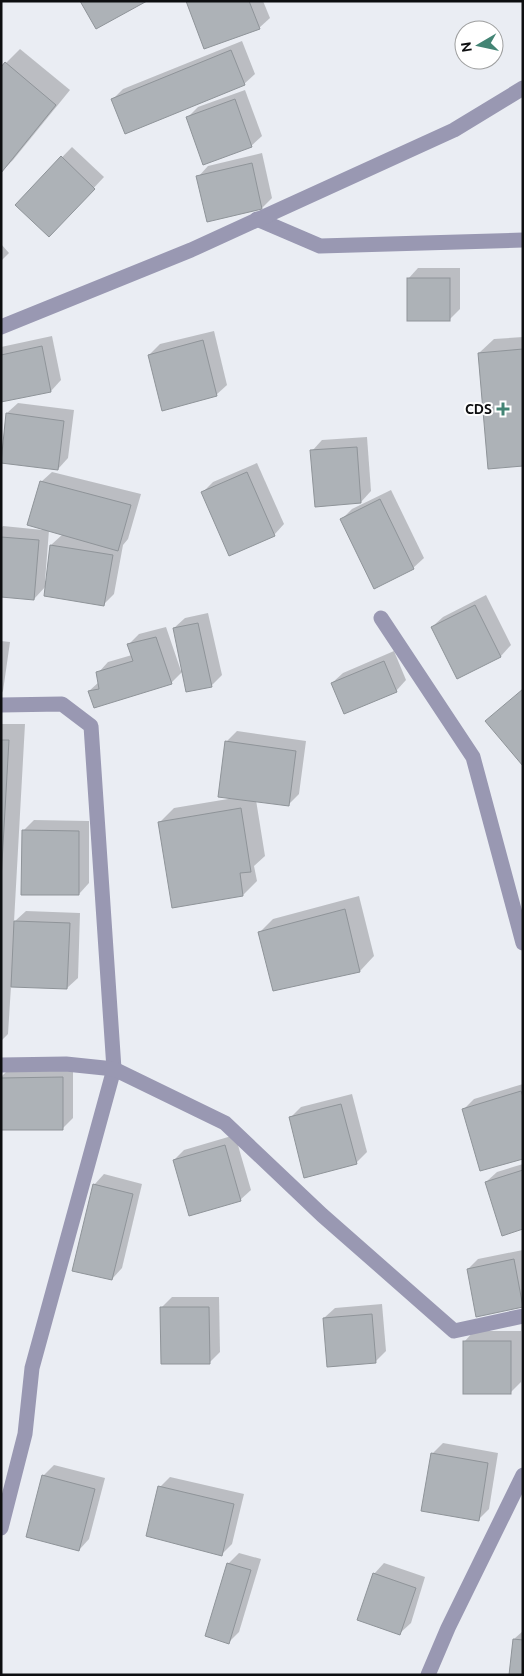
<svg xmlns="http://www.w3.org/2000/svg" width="524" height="1676" viewBox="0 0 524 1676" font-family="Ubuntu,sans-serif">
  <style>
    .shadow { fill: #0003; fill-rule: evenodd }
    .building { fill: #adb2b7; stroke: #8f9499 }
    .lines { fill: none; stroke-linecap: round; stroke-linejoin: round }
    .minor { stroke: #9998b2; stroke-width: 15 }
    .poi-dot { fill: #438474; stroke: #fff; stroke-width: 2 }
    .labels { text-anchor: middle; stroke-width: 4; stroke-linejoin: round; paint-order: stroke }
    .poi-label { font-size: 14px; font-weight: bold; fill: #0d0e10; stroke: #fff; text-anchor: end }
  </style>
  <rect width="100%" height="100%" fill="#eaedf3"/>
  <g class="shadow">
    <path d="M188 1H263L270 18 259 28Z"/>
    <path d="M242 41 255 74 244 84 113 99 123 89Z"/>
    <path d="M20 49 70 90 13 160 1 172 6 63Z"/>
    <path d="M245 90 262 136 251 146 188 117 198 107Z"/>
    <path d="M72 147 104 177 59 225 16 205Z"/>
    <path d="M262 153 272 198 262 208 198 177 208 166Z"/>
    <path d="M1 244 9 253 1 261Z"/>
    <path d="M418 268H460V309L449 320 408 279Z"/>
    <path d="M214 331 227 385 216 395 149 355 160 344Z"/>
    <path d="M52 336 61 380 51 391 1 401V347Z"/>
    <path d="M523 337V465L479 353 494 339Z"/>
    <path d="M18 403 74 410 68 458 58 469 7 413Z"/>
    <path d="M367 437 371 491 361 502 312 451 322 440Z"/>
    <path d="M257 463 284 524 274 535 203 492 213 482Z"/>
    <path d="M52 472 141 494 128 539 123 545 114 594 103 605 46 586 34 599 1 596V528L3 526 43 530 41 482ZM49 530 63 534 51 545 47 581H45Z"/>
    <path d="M391 490 424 558 413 568 342 519 352 509Z"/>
    <path d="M486 595 511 645 501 656 457 678 432 627 443 617Z"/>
    <path d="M208 613 222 675 211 686 183 671 171 683 89 691 99 682 98 673 108 662 132 655 129 644 139 634 166 627 181 671 183 670 174 628 185 618Z"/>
    <path d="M1 641 10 642 3 691 1 694Z"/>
    <path d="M394 651 406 680 396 691 332 683 343 673Z"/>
    <path d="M1 724H25L14 922 26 911 80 913 78 978 67 988 11 986 8 1034 1 1041Z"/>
    <path d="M237 731 306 741 299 794 289 804 256 800 265 856 254 866 257 881 243 895 160 822 174 808 234 798 226 742Z"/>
    <path d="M34 820 89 821V883L79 894 23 831Z"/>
    <path d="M359 896 374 956 360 971 259 933 273 919Z"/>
    <path d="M10 1068H73V1118L63 1128 1 1129V1077Z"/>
    <path d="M523 1084V1157L463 1110 474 1099Z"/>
    <path d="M352 1094 367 1152 356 1163 290 1118 301 1107Z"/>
    <path d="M235 1135 251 1190 240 1200 174 1160 184 1150Z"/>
    <path d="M523 1164V1228L486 1182 497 1172Z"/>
    <path d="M104 1174 142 1184 122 1268 112 1279 94 1185Z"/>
    <path d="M523 1250 522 1306 468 1269 478 1259Z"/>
    <path d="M172 1297H219L220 1352 210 1362 161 1308Z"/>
    <path d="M382 1304 386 1351 375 1362 324 1318 335 1308Z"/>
    <path d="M474 1331H521V1382L511 1392 464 1342Z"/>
    <path d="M443 1443 498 1453 489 1509 478 1520 432 1454Z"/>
    <path d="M54 1465 105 1478 89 1539 79 1550 28 1536 44 1475Z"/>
    <path d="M170 1477 244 1494 232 1544 222 1554 160 1487Z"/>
    <path d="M239 1553 261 1559 239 1632 229 1642 207 1636 229 1563Z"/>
    <path d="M384 1563 425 1577 411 1623 400 1633 374 1574Z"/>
    <path d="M523 1631V1675L514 1639Z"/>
  </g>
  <g class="building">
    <path d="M80 1H147L96 29Z"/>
    <path d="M186 1H249L260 29 204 49Z"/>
    <path d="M231 50 245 85 125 134 111 99Z"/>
    <path d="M5 62 56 105 1 173V67Z"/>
    <path d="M235 99 252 147 203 165 186 117Z"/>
    <path d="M61 156 95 189 49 237 15 205Z"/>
    <path d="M252 163 262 209 207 222 196 176Z"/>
    <rect x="407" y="278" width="43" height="43"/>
    <path d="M203 340 217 396 162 411 148 355Z"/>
    <path d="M42 346 51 392 1 402V355Z"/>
    <path d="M523 349V466L488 469 478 353Z"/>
    <path d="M6 413 64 421 58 470 1 463Z"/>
    <path d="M357 447 361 503 315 507 310 450Z"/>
    <path d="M247 472 275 536 229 556 201 492Z"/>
    <path d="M40 481 131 505 118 551 27 525Z"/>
    <path d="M380 499 414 569 374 589 340 519Z"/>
    <path d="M1 537 39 540 34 600 1 597Z"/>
    <path d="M50 545 113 555 104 606 44 596Z"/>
    <path d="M475 605 501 657 457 679 431 627Z"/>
    <path d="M198 623 212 687 186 692 173 628Z"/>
    <path d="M156 637 172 684 94 708 88 691 99 689 96 672 133 661 127 644Z"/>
    <path d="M384 661 397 692 344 714 331 683Z"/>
    <path d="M523 689V766L485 721Z"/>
    <path d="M1 740H9L1 880Z"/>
    <path d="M225 741 296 751 289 806 218 797Z"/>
    <path d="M241 808 251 872 240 873 243 896 172 908 158 822Z"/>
    <path d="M22 830 79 831V895H21Z"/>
    <path d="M345 909 360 972 273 991 258 932Z"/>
    <path d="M14 921 70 923 67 989 11 987Z"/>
    <path d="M63 1077V1130H1V1078Z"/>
    <path d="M521 1091 523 1097V1159L480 1171 462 1109Z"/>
    <path d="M341 1104 357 1164 304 1178 289 1117Z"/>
    <path d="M225 1145 241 1201 189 1216 173 1160Z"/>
    <path d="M523 1170V1229L502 1236 485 1182Z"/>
    <path d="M93 1184 133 1194 112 1280 72 1271Z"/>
    <path d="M514 1259 523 1307 476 1317 467 1269Z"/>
    <path d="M160 1307H209L210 1364H161Z"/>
    <path d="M372 1314 376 1363 327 1367 323 1318Z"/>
    <rect x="463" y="1341" width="48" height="53"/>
    <path d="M431 1453 488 1463 479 1521 421 1511Z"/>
    <path d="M42 1475 95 1489 79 1551 26 1537Z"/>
    <path d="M158 1486 234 1504 222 1556 146 1536Z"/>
    <path d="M227 1563 251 1570 229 1644 205 1636Z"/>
    <path d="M373 1573 416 1588 400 1635 357 1620Z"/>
    <path d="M513 1639 523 1640V1675H509Z"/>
  </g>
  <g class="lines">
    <g class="minor">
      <path d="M257 219 320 246 523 240"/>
      <path d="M1 327 191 250 454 130 523 88"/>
      <path d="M381 618 473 757 523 943"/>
      <path d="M1 705 62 704 91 726 114 1069 32 1368 25 1434 1 1528"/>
      <path d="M1 1065 66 1064 114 1069 225 1123 322 1215 454 1331 523 1316"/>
      <path d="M428 1675 448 1628 523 1475"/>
    </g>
  </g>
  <path class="poi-dot" d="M500.5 401.5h5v5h5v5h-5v5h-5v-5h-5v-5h5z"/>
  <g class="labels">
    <g class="poi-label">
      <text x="492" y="414">CDS</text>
    </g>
  </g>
  <rect width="524" height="1676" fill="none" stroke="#0d0e10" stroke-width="5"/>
  <g transform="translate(479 45) rotate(261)"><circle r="24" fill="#ffffff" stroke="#9e9f9f"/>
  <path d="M0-4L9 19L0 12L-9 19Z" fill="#438474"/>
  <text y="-8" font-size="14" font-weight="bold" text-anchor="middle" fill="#0d0e10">N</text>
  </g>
</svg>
